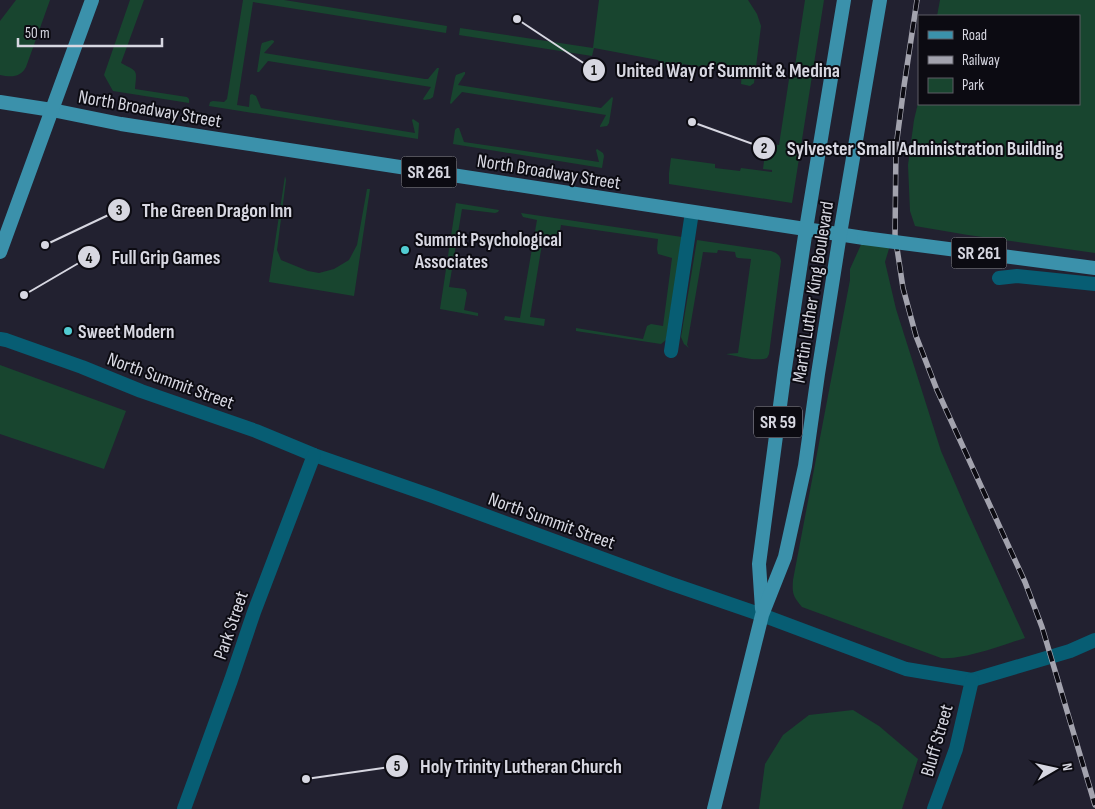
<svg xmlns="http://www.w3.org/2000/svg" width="1095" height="809" viewBox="0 0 1095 809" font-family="'Sofia Sans Condensed',sans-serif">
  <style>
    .green { fill: #18452f }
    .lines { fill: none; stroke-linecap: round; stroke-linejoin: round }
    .minor { stroke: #075d73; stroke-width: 14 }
    .primary { stroke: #3b91ab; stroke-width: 14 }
    .rail-casing { stroke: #a3a3ae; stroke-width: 5.5 }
    .rail { stroke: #0c0b12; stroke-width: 4; stroke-dasharray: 11; stroke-linecap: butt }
    .primary-bridge { stroke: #3b91ab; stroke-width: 14 }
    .poi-dot { fill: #51ccd2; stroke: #0c0b12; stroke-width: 2 }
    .labels { text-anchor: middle; stroke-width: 4; stroke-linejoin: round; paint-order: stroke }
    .shield { fill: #0c0b12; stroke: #9a9aa3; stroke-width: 1 }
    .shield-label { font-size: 18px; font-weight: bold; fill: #d7d7e1 }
    .street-label { font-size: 19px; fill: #d7d7e1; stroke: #0c0b12 }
    .poi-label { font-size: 19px; font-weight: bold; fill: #d7d7e1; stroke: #0c0b12; text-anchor: start }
    .leader { fill: none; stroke: #d7d7e1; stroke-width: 2 }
    .callout-dot { fill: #d7d7e1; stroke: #0c0b12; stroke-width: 2 }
    .mark-label { font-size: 15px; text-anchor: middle; font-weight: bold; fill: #111 }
    .callout-label { font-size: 20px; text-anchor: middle; font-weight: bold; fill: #d7d7e1; stroke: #0c0b12; stroke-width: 4; stroke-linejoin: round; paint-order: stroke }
  </style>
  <rect width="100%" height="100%" fill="#222130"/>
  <g class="green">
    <path d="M16 0H50L26 67C20 78 11 77 0 75V21Z"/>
    <path d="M130 0H144L121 63C138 72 137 69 135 89L187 97 189 99V103L113 91 104 75Z"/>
    <path d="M243 0H284L447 26 446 33 253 2 237 105 249 107 250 95 252 94 256 96 261 108 415 133 412 120 413 119 419 123 418 139 209 106 210 102 213 101 224 102 227 99Z"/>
    <path d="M599 0H748L757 14 761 26 754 83 750 86 741 84 742 73 683 64 681 74 669 72 658 60 594 48 592 56 459 35 460 28 593 48Z"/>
    <path d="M805 0H824L792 203 669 184V173L671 158 715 164V168L740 171 741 168 772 172V170L763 169 766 145 768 143 779 145 791 66H795Z"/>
    <path d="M940 0H1095V253L968 235 915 226 910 211 908 165 914 120 919 99V104H1079V16H937Z"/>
    <path d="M272 40 274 41V42L264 53 425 79H428L437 68H439L433 97 430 99 424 100 423 99 431 87 268 61 259 72H257L261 46 262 43Z"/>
    <path d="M464 72H465V74L458 85 601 108 612 97 613 98 609 123 607 126 600 127V126L606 115 462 92 451 104 450 103 455 78 456 75Z"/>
    <path d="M457 128H459L464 142 599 162 596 150 597 149 603 153 604 156 602 168 453 144 455 130Z"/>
    <path d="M285 176 286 180 277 250 281 260 308 271 319 273 334 269 349 260 357 245 367 189H370L354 296 269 282Z"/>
    <path d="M456 203 499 210 498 212 495 213 462 209 449 287 465 289 467 293 464 310 478 313V316L440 309Z"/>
    <path d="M521 213 682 237 666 340 661 344 576 331V328L643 339 647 326 651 324 663 326 672 258 658 254 657 249 658 239 561 225 559 237 557 239 543 238 530 317 545 319 544 326 504 320 505 316 520 318 537 220 523 217Z"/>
    <path d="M864 238 891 242 885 262 896 309 941 451 967 511 1025 638C1003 645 964 660 941 658L802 607C793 596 792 594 793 580L850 280V269Z"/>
    <path d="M697 240 771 251C777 253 780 255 781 261L769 354 767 358C756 362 737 356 726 354L738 353 751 259 738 258 736 257 735 252 718 250 717 253 703 252 687 345 689 348 684 344 681 337Z"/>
    <path d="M0 365 126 411 104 469 0 434Z"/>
    <path d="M853 710 879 726 918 759 902 809H759L765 764 783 735 809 715Z"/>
  </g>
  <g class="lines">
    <g class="minor">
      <path d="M999 278 1017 276 1095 284"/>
      <path d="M0 339 6 340 82 367 141 391 256 431 314 455 432 496 669 583 762 615 906 669 972 680 1070 651 1095 640"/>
      <path d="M671 351 692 212"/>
      <path d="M184 809 231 680 254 612 314 455"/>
      <path d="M934 809 956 749 972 680"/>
    </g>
    <g class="primary">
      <path d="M0 102 52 110 121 124 224 140 864 238"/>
      <path d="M0 252 92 0"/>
      <path d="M762 609 759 564 785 368 806 229 844 0"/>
      <path d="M714 809 762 615 785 557 805 466 818 374 840 234 880 0"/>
    </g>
    <g class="rail-casing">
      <path id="rail" d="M917 0 904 86 896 147 895 235 903 288 916 336 937 390 1025 582 1042 627 1095 805"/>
    </g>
    <use href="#rail" class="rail"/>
    <path class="primary-bridge" d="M864 238 1095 268"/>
  </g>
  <g class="poi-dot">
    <circle cx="405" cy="250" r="5"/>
    <circle cx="68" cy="331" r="5"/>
  </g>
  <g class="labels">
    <g class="shield">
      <rect x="401.5" y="156.5" width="55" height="31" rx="4"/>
      <rect x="951.5" y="237.5" width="55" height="31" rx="4"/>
      <rect x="754" y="406.5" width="48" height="31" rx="4"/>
    </g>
    <g class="shield-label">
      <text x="429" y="178">SR 261</text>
      <text x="979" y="259">SR 261</text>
      <text x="778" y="428">SR 59</text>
    </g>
    <g class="street-label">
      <text transform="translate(150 108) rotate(10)" y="7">North Broadway Street</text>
      <text transform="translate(549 171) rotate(9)" y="7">North Broadway Street</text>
      <text transform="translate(812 292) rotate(-81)" y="7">Martin Luther King Boulevard</text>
      <text transform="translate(171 380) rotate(20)" y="7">North Summit Street</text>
      <text transform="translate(552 520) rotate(20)" y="7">North Summit Street</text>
      <text transform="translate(230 625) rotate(-71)" y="7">Park Street</text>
      <text transform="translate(936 740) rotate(-74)" y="7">Bluff Street</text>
    </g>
    <g class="poi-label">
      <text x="415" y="246">Summit Psychological<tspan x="415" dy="22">Associates</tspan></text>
      <text x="78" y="338">Sweet Modern</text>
    </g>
  </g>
  <path class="leader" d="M517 19L594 70M692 122L764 148M45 245L119 210M24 295L89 257M306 779L397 766"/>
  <g class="callout-dot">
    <circle cx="517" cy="19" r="5"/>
    <circle cx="692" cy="122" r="5"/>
    <circle cx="45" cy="245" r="5"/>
    <circle cx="24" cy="295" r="5"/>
    <circle cx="306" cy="779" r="5"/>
    <circle cx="594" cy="70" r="12"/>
    <circle cx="764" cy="148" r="12"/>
    <circle cx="119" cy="210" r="12"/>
    <circle cx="89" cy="257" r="12"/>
    <circle cx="397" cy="766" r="12"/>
  </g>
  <g class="mark-label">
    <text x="594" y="75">1</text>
    <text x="764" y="153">2</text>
    <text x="119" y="215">3</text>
    <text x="89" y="263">4</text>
    <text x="397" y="771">5</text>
  </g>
  <g class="callout-label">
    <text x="728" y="77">United Way of Summit &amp; Medina</text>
    <text x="925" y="155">Sylvester Small Administration Building</text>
    <text x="217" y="217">The Green Dragon Inn</text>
    <text x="166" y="264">Full Grip Games</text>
    <text x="521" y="773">Holy Trinity Lutheran Church</text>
  </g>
  <rect x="918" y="15" width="162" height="90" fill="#0c0b12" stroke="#5d5d65"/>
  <rect x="928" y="31" width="25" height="8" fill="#3b91ab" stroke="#5d5d65"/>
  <text x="962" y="40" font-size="15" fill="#d7d7e1">Road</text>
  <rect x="928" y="56" width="25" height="8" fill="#a3a3ae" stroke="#5d5d65"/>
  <text x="962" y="65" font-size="15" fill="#d7d7e1">Railway</text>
  <rect x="928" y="78" width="25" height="15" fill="#18452f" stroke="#5d5d65"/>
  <text x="962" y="90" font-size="15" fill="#d7d7e1">Park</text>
  <g transform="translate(1055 769) rotate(81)" stroke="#0c0b12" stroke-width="4" paint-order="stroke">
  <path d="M0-4L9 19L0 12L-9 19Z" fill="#d7d7e1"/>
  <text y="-8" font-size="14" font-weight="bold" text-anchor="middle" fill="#d7d7e1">N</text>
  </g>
  <path d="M18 38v8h144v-8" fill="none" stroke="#d7d7e1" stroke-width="2.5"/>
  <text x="25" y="38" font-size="15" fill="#d7d7e1" stroke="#0c0b12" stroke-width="4" paint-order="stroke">50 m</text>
</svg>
